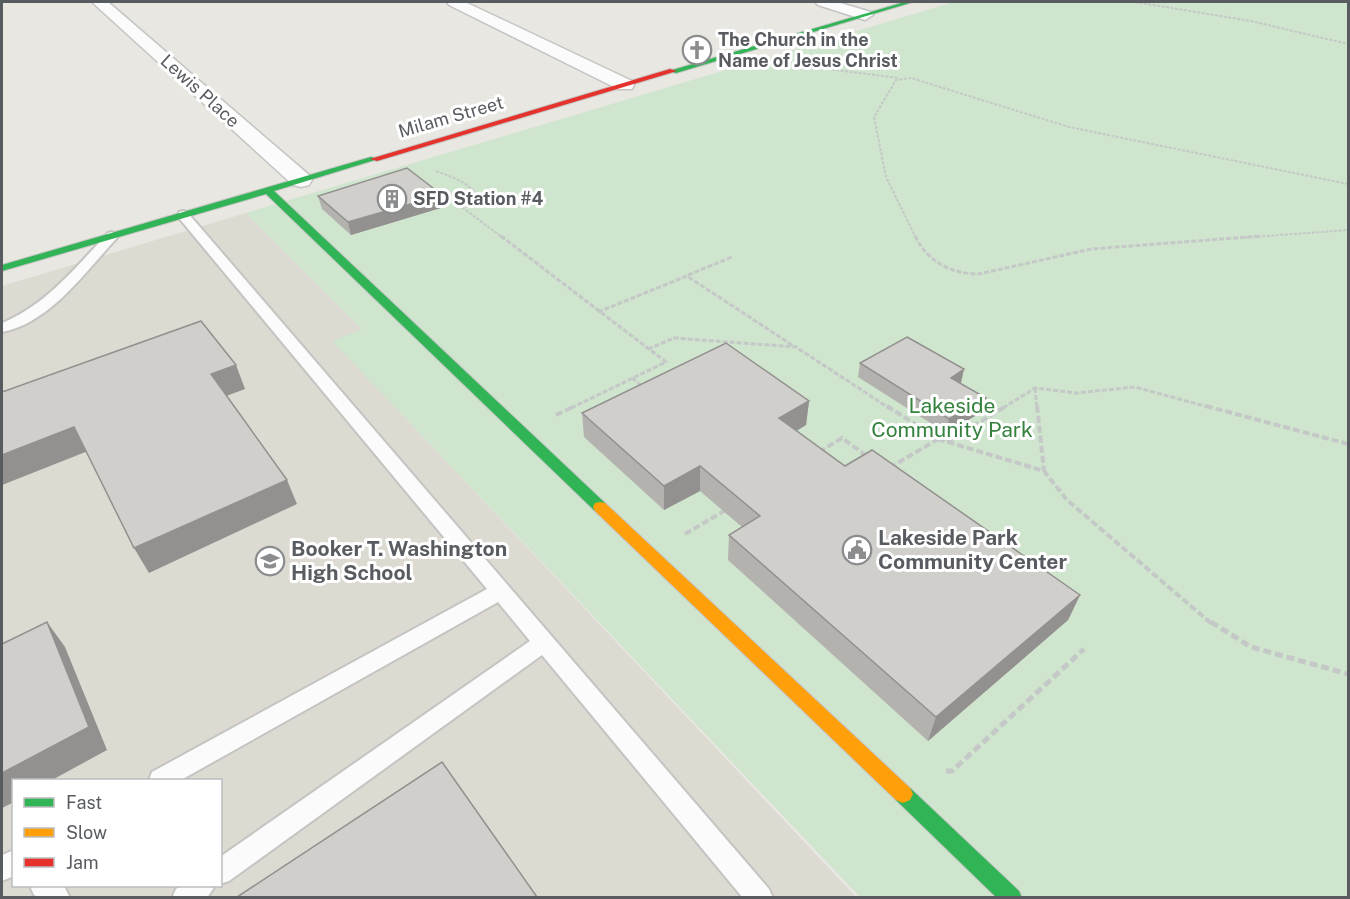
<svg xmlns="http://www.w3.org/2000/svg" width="1350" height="899" viewBox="0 0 1350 899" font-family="'Public Sans',sans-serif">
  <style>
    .education { fill: #dcdad1; fill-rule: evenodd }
    .green { fill: #cfe5ce }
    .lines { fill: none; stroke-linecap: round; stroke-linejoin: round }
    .lane-casing { stroke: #c4c4c3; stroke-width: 4 }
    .street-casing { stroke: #c4c4c3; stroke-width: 3 }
    .fast-casing { stroke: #c5c5c4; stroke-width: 2 }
    .slow-casing { stroke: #c5c5c4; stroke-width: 2 }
    .jam-casing { stroke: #c5c5c4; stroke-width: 2 }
    .path-far3 { stroke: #c4c8c6; stroke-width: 2; stroke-dasharray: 3 1.5; stroke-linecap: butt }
    .path-far2 { stroke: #c4c8c6; stroke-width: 3; stroke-dasharray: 5 2; stroke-linecap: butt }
    .path-far1 { stroke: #c4c8c6; stroke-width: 4; stroke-dasharray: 7 3; stroke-linecap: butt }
    .path { stroke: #c4c8c6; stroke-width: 5; stroke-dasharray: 8 4; stroke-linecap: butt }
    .lane { fill: #fcfbfb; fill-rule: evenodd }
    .street { fill: #fcfbfb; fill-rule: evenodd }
    .fast { fill: #30b455; fill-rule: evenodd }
    .slow { fill: #ff9f0a; fill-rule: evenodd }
    .jam { fill: #e5322d; fill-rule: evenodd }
    .wall { fill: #b3b2af }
    .shaded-wall { fill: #92918f }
    .building { fill: #d0cfcc; stroke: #92918f; stroke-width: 1.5 }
    .labels { text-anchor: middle; stroke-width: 6; stroke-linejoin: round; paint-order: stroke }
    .far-poi-label { font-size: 18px; font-weight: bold; fill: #585b60; stroke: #fff; text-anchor: start }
    .far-street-label { font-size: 18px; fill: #585b60; stroke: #fff }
    .park-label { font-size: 21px; fill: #35823f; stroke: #fff }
    .poi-label { font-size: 21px; font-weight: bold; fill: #585b60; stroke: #fff; text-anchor: start }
  </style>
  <rect width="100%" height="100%" fill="#e8e7e2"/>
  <path class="education" d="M246 213 362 329 333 341 856 897 2 898V286ZM14 780H220V886H14Z"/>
  <path class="green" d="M954 2H1348V897H860L332 341 362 329 246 213Z"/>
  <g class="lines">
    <g class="lane-casing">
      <g id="lane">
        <path d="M183 211 187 212 769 889 773 898H743L542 655 229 881 220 884V857L530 641 498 602 181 780H149L152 772 487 589 179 218V212Z"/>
        <path d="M112 232 118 236 116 239C85 272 50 323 2 332V323C46 305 76 267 108 233Z"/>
        <path d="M14 850V876L2 881V855Z"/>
        <path d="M30 886H64L70 898H40L34 895Z"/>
        <path d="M181 886H215L207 898H172L176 889Z"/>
      </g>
    </g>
    <g class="street-casing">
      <g id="street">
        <path d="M92 2H108L309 175 312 180 309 185 301 187 293 185Z"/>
        <path d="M447 2H465L632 81 634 85 632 89H618L449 5Z"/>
        <path d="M815 2H837L871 12 873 15 865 20 818 5Z"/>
      </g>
    </g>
    <g class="fast-casing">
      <g id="fast">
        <path d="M905 2H913L676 73 669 71Z"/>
        <path d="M371 157 378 159 274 191 605 503 607 507 605 511H595L266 194 2 271V265Z"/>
        <path d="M903 785 910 788 1019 891 1022 898H997L896 800 893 794 896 788Z"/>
      </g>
    </g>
    <g class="slow-casing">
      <path id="slow" d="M600 502 605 503 910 788 913 794 910 800 903 803 896 800 595 511 593 507 595 503Z"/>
    </g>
    <g class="jam-casing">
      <path id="jam" d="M670 69 677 71 377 161 370 159Z"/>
    </g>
    <g class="path-far3">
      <path d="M1135 2 1251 21 1348 44"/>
      <path d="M796 65 899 78"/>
      <path d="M436 171C452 177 465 181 477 194L472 204 463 208 503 238"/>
      <path d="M916 238 886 177 874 117 896 80 911 78 1069 127 1348 184"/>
      <path d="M1240 238 1348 230"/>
    </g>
    <g class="path-far2">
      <path d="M501 236 666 362 571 408"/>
      <path d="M915 236C928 262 951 274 979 274L1091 249 1261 236"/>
      <path d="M688 275 732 257"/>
      <path d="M598 312 687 276 795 347"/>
      <path d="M648 349 674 338 796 347 889 408"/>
      <path d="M632 378 643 387"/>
      <path d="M1035 388 1037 408"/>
      <path d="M1003 408 1035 388 1076 393 1135 387 1212 408"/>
    </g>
    <g class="path-far1">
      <path d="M887 406 938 439 891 467"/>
      <path d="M1037 406 1044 471"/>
      <path d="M1206 406 1348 444"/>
      <path d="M556 415 575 406"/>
      <path d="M938 439 1044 471 1067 500 1212 624"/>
      <path d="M947 442 1006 406"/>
      <path d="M819 452 842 438 868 457"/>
      <path d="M685 534 724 511"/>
    </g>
    <g class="path">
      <path d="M1211 622 1251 647 1348 674"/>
      <path d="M946 771H952L1084 649"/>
    </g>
    <use href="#lane" class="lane"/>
    <use href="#street" class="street"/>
    <use href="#fast" class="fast"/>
    <use href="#slow" class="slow"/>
    <use href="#jam" class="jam"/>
  </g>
  <g class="wall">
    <path d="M318 196 444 207 351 235 322 209Z"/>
    <path d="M860 363 961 383 982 412 946 433 858 377Z"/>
    <path d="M809 401 806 425 797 431 845 466 1080 595 1068 620 928 741 728 560 729 535 742 527 700 491 664 510 584 437 582 413Z"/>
  </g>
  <g class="shaded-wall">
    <path d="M442 195 444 207 351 235 348 222Z"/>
    <path d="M236 365 245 389 221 398 211 374Z"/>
    <path d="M964 369 961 383 951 378Z"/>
    <path d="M986 398 982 412 946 433 949 419Z"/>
    <path d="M809 401 806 425 777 442 779 418Z"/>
    <path d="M74 427 88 451 2 485V455Z"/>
    <path d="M700 466V491L664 510V486Z"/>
    <path d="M287 480 297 504 149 573 134 548Z"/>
    <path d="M1080 595 1068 620 928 741 936 717Z"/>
    <path d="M47 622 65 647 107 750 52 780H14V802L2 808V773Z"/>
  </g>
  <g class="building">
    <path d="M407 168 442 195 348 222 318 196Z"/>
    <path d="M201 321 236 365 211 374 287 480 134 548 74 427 2 455V392Z"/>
    <path d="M907 337 964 369 951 378 986 398 949 419 860 363Z"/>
    <path d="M726 343 809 401 779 418 845 466 872 450 1080 595 936 717 729 535 760 516 700 466 664 486 582 413Z"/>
    <path d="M47 622 89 727 2 773V644Z"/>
    <path d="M442 762 537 897H237Z"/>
  </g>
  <defs>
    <g id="church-ring" transform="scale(1.5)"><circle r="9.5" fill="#fff" stroke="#8a8c8e" stroke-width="1.5"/><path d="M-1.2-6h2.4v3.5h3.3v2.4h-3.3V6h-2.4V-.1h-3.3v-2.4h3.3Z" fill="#8a8c8e"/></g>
    <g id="building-ring" transform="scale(1.5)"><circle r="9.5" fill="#fff" stroke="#8a8c8e" stroke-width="1.5"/><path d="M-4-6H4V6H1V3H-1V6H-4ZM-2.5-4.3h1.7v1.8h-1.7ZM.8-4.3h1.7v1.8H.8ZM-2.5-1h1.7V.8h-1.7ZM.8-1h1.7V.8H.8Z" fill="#8a8c8e"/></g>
    <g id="civic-ring" transform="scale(1.5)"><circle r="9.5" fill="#fff" stroke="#8a8c8e" stroke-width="1.5"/><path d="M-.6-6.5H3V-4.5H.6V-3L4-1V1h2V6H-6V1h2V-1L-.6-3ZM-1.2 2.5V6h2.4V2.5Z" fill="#8a8c8e"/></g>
    <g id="school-ring" transform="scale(1.5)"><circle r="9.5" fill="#fff" stroke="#8a8c8e" stroke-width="1.5"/><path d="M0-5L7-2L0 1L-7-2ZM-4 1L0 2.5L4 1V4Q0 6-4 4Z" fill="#8a8c8e"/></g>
  </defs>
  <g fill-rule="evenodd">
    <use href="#church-ring" x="697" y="50"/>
    <use href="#building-ring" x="392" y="199"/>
    <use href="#civic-ring" x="857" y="550"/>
    <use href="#school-ring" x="270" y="561"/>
  </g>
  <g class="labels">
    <g class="far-poi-label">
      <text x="718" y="46">The Church in the<tspan x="718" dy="21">Name of Jesus Christ</tspan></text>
      <text x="413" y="205">SFD Station #4</text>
    </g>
    <g class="far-street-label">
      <text transform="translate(200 91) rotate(42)" y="6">Lewis Place</text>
      <text transform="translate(451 117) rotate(-16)" y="6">Milam Street</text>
    </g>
    <g class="park-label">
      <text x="952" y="413">Lakeside<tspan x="952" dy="24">Community Park</tspan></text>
    </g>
    <g class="poi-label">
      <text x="878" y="545">Lakeside Park<tspan x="878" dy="24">Community Center</tspan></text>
      <text x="291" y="556">Booker T. Washington<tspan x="291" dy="24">High School</tspan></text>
    </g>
  </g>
  <rect width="1350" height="899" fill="none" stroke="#585b60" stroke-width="6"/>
  <rect x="12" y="779" width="210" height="108" fill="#ffffff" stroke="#bcbdbf" stroke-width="1.5"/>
  <rect x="24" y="798" width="30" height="9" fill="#30b455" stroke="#bcbdbf" stroke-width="1.5"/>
  <text x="66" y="809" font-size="18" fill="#585b60">Fast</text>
  <rect x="24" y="828" width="30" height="9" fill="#ff9f0a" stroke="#bcbdbf" stroke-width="1.5"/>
  <text x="66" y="839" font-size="18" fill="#585b60">Slow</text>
  <rect x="24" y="858" width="30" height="9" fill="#e5322d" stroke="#bcbdbf" stroke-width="1.5"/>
  <text x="66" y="869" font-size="18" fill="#585b60">Jam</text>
</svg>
